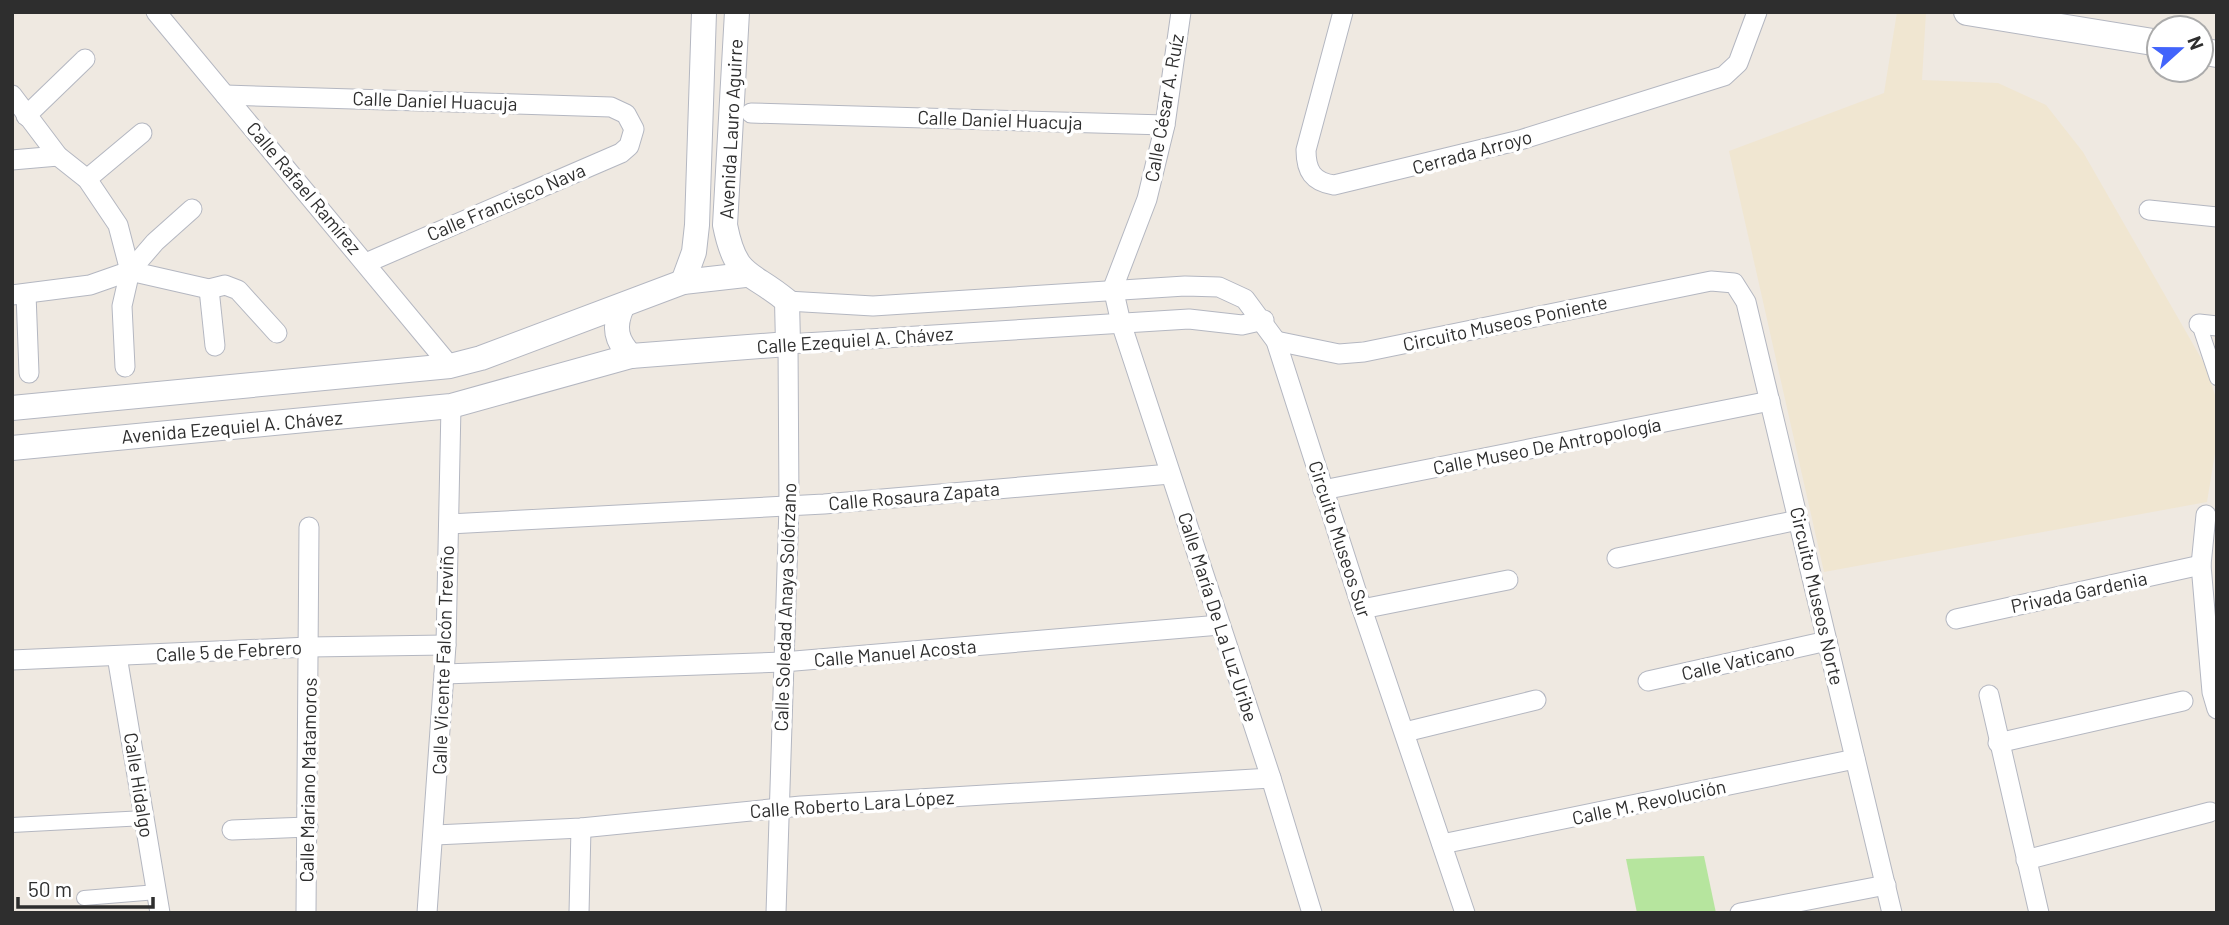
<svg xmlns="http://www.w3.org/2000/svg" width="2229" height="925" viewBox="0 0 2229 925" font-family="Barlow,sans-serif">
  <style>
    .education { fill: #f0e6d1 }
    .green { fill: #b6e59e }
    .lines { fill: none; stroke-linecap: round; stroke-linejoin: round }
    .pedestrian-casing { stroke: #b4b7c1; stroke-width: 16 }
    .minor-casing { stroke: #b4b7c1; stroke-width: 21 }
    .tertiary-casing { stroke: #b4b7c1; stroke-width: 26 }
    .secondary-casing { stroke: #b4b7c1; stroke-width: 28 }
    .pedestrian { stroke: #fff; stroke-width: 14 }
    .minor { stroke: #fff; stroke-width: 19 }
    .tertiary { stroke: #fff; stroke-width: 24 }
    .secondary { stroke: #fff; stroke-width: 26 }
    .labels { text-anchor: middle; stroke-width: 7; stroke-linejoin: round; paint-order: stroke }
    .street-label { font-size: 19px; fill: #2e2e2e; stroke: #fff }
  </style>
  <rect width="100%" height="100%" fill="#efe9e1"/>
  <path class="education" d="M1897 12H1926L1922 80 1998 83 2046 105 2083 152 2205 365 2217 401 2216 447 2207 502 1824 572 1729 151 1884 93Z"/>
  <path class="green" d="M1704 856 1716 913H1637L1626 859Z"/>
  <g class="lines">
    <g class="pedestrian-casing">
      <g id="pedestrian">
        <path d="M2199 324 2217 378"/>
        <path d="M12 825 145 818"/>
        <path d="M84 898 157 892"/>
      </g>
    </g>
    <g class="minor-casing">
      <g id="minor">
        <path d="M156 12 450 366"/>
        <path d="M1181 12 1165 125 1147 199 1113 288 1121 323 1271 778 1312 913"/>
        <path d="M1343 12 1306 150C1306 171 1313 182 1334 185L1520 140 1724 76 1738 63 1757 12"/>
        <path d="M12 95 58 156 87 179 118 225 130 271 122 306 125 367"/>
        <path d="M225 95 611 107 626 114 634 129 629 146 621 153 366 263"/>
        <path d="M751 113 1165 125"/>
        <path d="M26 116 85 59"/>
        <path d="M12 160 58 156"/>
        <path d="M87 179 142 133"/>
        <path d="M2149 210 2217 217"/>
        <path d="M130 271 209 289 225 285 238 290 277 333"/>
        <path d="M209 289 215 346"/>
        <path d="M26 294 29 373"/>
        <path d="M12 295 90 285 130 271 155 242 192 209"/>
        <path d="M787 301 873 306 1185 286 1219 287 1245 299 1276 341 1362 609 1465 913"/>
        <path d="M2199 324 2217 326"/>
        <path d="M1276 341 1339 354 1364 352 1711 281 1734 283 1746 302 1892 913"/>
        <path d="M1323 490 1770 401"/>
        <path d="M2206 515 2201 565 2212 692 2217 709"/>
        <path d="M449 524 824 504 1170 474"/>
        <path d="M1617 558 1798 520"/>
        <path d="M1362 609 1508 580"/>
        <path d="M1956 619 2201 565"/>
        <path d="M117 656 160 913"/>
        <path d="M12 660 309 647 446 645"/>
        <path d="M444 674 783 662 1220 625"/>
        <path d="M1648 681 1827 641"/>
        <path d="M1989 695 2039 913"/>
        <path d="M1405 732 1536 700"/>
        <path d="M1998 743 2183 701"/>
        <path d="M232 830 308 827"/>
        <path d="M435 835 581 828 801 806 1271 778"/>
        <path d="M1442 844 1855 759"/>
        <path d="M2026 860 2210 812"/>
        <path d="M306 913 309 527"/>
        <path d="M427 913 446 645 451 406"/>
        <path d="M579 913 581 828"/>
        <path d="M776 913 789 506 788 344 1189 319 1242 325 1264 320"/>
        <path d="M1740 913 1886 885"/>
      </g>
    </g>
    <g class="tertiary-casing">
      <g id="tertiary">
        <path d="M683 282 694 252 697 225 704 12"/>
        <path d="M622 307C613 327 616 341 631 356"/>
        <path d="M12 408 450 366 481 358 683 282 745 275"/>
        <path d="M12 448 451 406 631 356 788 344 787 301C750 270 736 280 725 225L737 12"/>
      </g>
    </g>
    <g class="secondary-casing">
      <g id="secondary">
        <path d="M1967 12 2159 43"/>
        <path d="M2201 51 2217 54"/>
      </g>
    </g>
    <use href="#pedestrian" class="pedestrian"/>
    <use href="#minor" class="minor"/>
    <use href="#tertiary" class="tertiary"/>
    <use href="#secondary" class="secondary"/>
  </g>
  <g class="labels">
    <g class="street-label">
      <text transform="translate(435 101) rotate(2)" y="7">Calle Daniel Huacuja</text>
      <text transform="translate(1164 108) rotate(-80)" y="7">Calle César A. Ruíz</text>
      <text transform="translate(1000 120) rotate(2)" y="7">Calle Daniel Huacuja</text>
      <text transform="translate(731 129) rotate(-87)" y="7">Avenida Lauro Aguirre</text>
      <text transform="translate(1472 152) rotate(-15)" y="7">Cerrada Arroyo</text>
      <text transform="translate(304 188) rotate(50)" y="7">Calle Rafael Ramírez</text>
      <text transform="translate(506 202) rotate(-23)" y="7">Calle Francisco Nava</text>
      <text transform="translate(1505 323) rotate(-12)" y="7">Circuito Museos Poniente</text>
      <text transform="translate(855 340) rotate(-4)" y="7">Calle Ezequiel A. Chávez</text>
      <text transform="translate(232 427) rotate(-5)" y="7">Avenida Ezequiel A. Chávez</text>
      <text transform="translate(1547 446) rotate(-11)" y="7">Calle Museo De Antropología</text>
      <text transform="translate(914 496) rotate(-5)" y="7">Calle Rosaura Zapata</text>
      <text transform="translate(1340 539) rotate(72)" y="7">Circuito Museos Sur</text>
      <text transform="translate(2079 592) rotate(-12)" y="7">Privada Gardenia</text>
      <text transform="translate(1817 596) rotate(77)" y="7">Circuito Museos Norte</text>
      <text transform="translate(785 607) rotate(-88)" y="7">Calle Soledad Anaya Solórzano</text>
      <text transform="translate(1218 617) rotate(72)" y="7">Calle María De La Luz Uribe</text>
      <text transform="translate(229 651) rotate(-3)" y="7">Calle 5 de Febrero</text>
      <text transform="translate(895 653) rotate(-5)" y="7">Calle Manuel Acosta</text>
      <text transform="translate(443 660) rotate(-88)" y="7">Calle Vicente Falcón Treviño</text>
      <text transform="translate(1738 661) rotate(-13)" y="7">Calle Vaticano</text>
      <text transform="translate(308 780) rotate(-89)" y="7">Calle Mariano Matamoros</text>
      <text transform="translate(139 785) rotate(81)" y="7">Calle Hidalgo</text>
      <text transform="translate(1649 802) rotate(-12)" y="7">Calle M. Revolución</text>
      <text transform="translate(852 804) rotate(-4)" y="7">Calle Roberto Lara López</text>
    </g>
  </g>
  <rect width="2229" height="925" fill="none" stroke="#2e2e2e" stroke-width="28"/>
  <g transform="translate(2180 49) rotate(69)"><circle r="33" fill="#ffffff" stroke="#ababab" stroke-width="2"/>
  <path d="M0-5L12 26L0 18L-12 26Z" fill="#4264fb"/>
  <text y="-10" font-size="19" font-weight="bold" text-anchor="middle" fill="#2e2e2e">N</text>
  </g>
  <path d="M18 897v10h135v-10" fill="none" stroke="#2e2e2e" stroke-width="3.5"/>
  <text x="28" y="897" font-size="21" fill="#2e2e2e" stroke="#ffffff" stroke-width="5" paint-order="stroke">50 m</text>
</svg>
